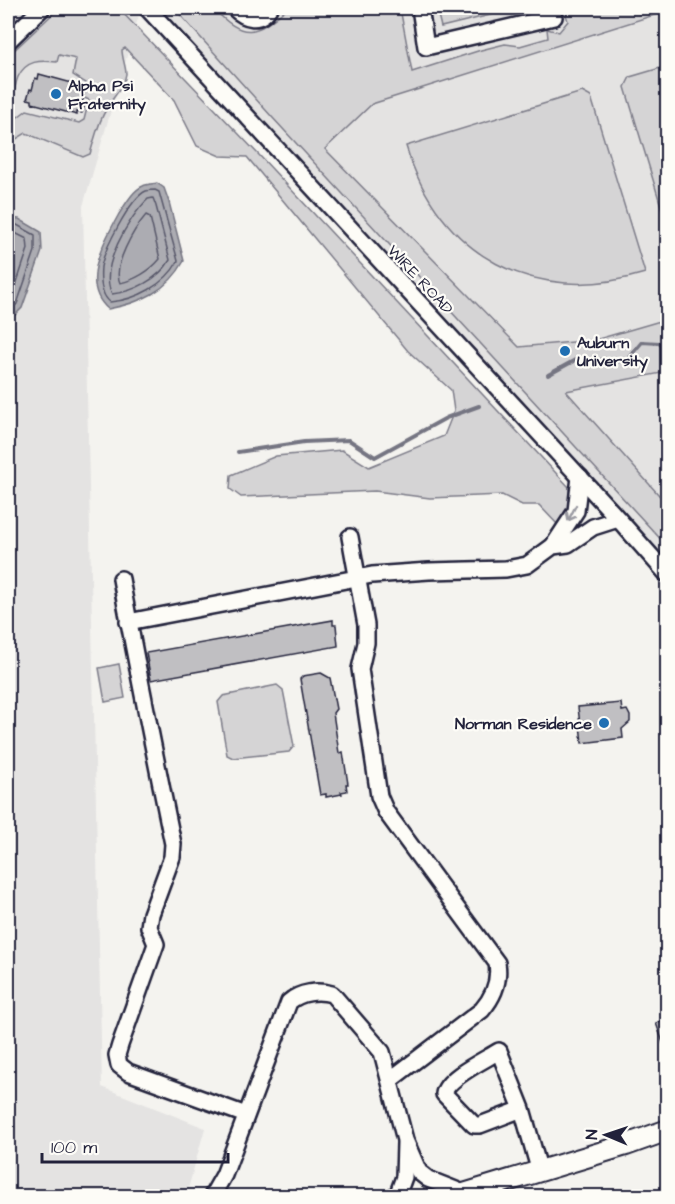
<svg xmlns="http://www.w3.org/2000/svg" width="675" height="1204" viewBox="0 0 675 1204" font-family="'Architects Daughter',sans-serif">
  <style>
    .built { fill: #e4e3e2 }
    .green { fill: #d5d4d5; stroke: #7c7b88; stroke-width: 1.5 }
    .water { fill: #acacb2; stroke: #757582; stroke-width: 1.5 }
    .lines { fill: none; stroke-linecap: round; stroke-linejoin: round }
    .shore { stroke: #59596b; stroke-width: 1.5 }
    .stream { stroke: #757582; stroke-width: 4 }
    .building { fill: #c0bfc2; stroke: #22223b; stroke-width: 1.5 }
    .minor-casing { stroke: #22223b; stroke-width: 20 }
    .major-casing { stroke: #22223b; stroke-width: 24 }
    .minor { stroke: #fdfcf7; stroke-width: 15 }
    .major { stroke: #fdfcf7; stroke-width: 20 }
    .oneway { stroke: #9a9aa2 }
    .poi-dot { fill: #1f6fb2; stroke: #fdfcf7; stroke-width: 2 }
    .labels { text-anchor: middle; stroke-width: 4.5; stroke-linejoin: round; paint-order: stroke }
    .poi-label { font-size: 16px; font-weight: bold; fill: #22223b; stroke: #fdfcf7; text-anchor: start }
    .street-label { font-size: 16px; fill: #22223b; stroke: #fdfcf7 }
  </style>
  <rect width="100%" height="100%" fill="#f4f3ef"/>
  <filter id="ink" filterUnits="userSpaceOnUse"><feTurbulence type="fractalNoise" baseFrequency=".0167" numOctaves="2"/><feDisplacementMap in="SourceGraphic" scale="12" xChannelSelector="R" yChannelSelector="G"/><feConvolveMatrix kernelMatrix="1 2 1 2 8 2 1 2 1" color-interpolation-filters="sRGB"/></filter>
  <g filter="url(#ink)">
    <g class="built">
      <path d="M8 8H141L83 206 102 1087 205 1128 186 1196H8Z"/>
      <path d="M147 8H667V575Z"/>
    </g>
    <g class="green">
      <path d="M59 8H118L259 155 569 487 570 509 559 526 539 505H522L502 495 430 498 375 491 241 497 230 489 231 475 276 456 342 450 369 467 444 436 454 411 451 390 408 351 247 157 220 156 197 146 174 100 125 48 122 50C122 58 126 67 126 74 124 88 113 96 107 108 98 122 95 138 90 154L83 157 26 133 8 144V122H11L27 110 79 123 84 120 89 100 83 97 86 83 73 75 76 59 59 55 57 62C40 60 26 60 18 77 15 84 15 91 12 97L8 91V56Z"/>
      <path d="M174 8H213C243 40 256 36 287 8H400L412 72 481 50 505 44 520 46 548 38 547 29 559 32 568 21 564 8H637L639 14 667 8V11L372 104 325 149 519 347 595 340 667 319V372L566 391 667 504V546L272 117Z"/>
      <path d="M447 8H519L441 27 438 15 447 13Z"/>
      <path d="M667 66H668L667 226 625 87 630 77Z"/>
      <path d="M582 92 591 97 645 273C534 307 439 256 406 146Z"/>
      <path d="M119 664 125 698 105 702 99 668Z"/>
      <path d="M277 685 283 690 294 746 289 752 233 758 227 755 218 702 223 696Z"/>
    </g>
    <g class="water">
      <path d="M157 183 164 188 169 202 184 261C168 291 140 303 108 309 79 284 104 241 119 214 125 205 133 190 143 186 147 184 153 184 157 183Z"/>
      <path d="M8 218 19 219 41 232 42 251 22 308 15 315 8 316Z"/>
    </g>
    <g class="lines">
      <g class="shore">
        <path d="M155 190 159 192 178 261C165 285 136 300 110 302 101 295 100 279 101 267 104 250 130 198 146 191 149 190 152 190 155 190Z"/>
        <path d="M153 198 156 206 170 260C159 279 133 292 112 294 98 269 129 217 148 199Z"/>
        <path d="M146 215 150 217 160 259C150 271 135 280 120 283 112 266 134 229 146 215Z"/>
        <path d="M8 224 17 225 35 235V251L17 304 12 309 8 310"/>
        <path d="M8 232 15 233 27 239 28 249 11 300 8 302"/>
      </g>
      <g class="stream">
        <path d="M548 375 577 359 626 361 642 342 659 343 668 349"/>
        <path d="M238 452 304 442 349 440 375 457 446 418 479 406"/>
      </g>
    </g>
    <g class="building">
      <path d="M39 74 83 86V88L86 89 82 103 85 104 82 113 77 112V115L32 103V100L27 99 30 89 32 90 35 78 38 79Z"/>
      <path d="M333 620V625H336L338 646 151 680 146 653Z"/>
      <path d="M321 673 330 678 336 709 333 713 339 753 343 752 348 784H346L347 791 341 792 342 794 326 797V794L320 795 300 679 303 676Z"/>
      <path d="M621 703 622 711 627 710 630 716V722L622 729 623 738 582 743 578 707Z"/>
      <path d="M668 1018V1051H666L656 1023Z"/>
    </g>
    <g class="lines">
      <g class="minor-casing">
        <g id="minor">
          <path d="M147 8 612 512 668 575"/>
          <path d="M234 8C245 19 260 23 269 8"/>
          <path d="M420 8 426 47 554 17"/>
          <path d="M8 41 42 8"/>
          <path d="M350 537 366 625V643L360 669 379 796 386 812 497 963C500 981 494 996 482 1010L390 1080"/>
          <path d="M553 546 576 511 580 477"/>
          <path d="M121 579C137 668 155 756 173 844L172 857 151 914 149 927 156 944 120 1045 117 1055 119 1065 128 1072 246 1115"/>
          <path d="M128 622 372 575 429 571 506 569 527 565 553 546 568 544 593 527 618 519"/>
          <path d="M522 1109 480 1125H474L444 1094C446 1078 485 1060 499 1051L522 1109 540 1172"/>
          <path d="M212 1196 224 1175 289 1002C300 992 318 990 332 994L382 1052 405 1140 419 1172 428 1179 466 1194"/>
          <path d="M397 1196 404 1177 405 1143"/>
        </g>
      </g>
      <g class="major-casing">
        <path id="major" d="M457 1196 626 1145 668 1130"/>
      </g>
      <use href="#minor" class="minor"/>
      <use href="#major" class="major"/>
    </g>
    <defs><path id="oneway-shaft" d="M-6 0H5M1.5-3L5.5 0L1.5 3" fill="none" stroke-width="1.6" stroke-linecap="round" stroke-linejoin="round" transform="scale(1.5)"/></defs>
    <use class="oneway" href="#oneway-shaft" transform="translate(572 513) rotate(117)"/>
  </g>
  <g class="poi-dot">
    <circle cx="56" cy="94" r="6"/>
    <circle cx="565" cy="351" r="6"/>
    <circle cx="604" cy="723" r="6"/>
  </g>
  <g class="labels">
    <g class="poi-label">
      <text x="68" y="91">Alpha Psi<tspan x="68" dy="18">Fraternity</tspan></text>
      <text x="577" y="348">Auburn<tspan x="577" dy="18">University</tspan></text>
      <text x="592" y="729" text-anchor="end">Norman Residence</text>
    </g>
    <g class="street-label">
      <text transform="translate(421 279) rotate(47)" y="6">WIRE ROAD</text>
    </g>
  </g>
  <rect width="675" height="1204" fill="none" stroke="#fdfcf7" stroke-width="30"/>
  <rect x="15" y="15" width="645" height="1174" fill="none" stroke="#22223b" stroke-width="2" filter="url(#ink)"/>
  <g transform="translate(606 1135) rotate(272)" stroke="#fdfcf7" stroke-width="4.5" paint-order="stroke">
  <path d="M0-4.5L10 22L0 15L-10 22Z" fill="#22223b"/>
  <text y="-9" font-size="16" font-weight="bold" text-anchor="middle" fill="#22223b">N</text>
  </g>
  <path d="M42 1153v9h186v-9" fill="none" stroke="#22223b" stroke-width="3"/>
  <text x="51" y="1153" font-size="18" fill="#22223b" stroke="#fdfcf7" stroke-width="4.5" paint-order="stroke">100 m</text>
</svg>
